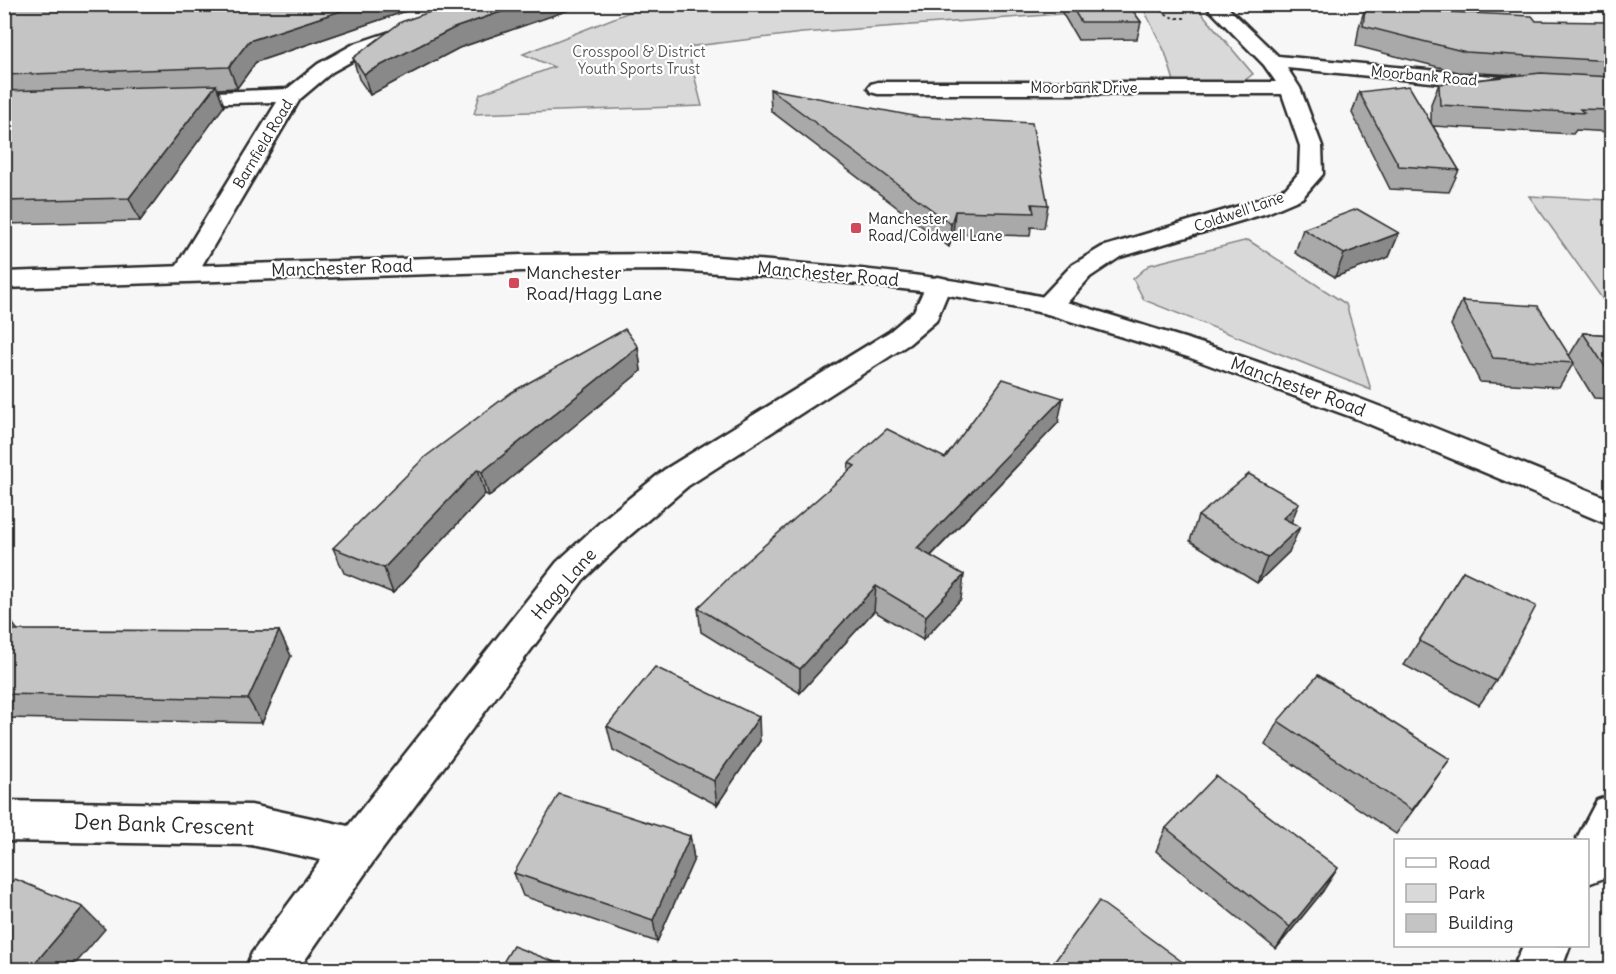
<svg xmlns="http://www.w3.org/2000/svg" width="1616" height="974" viewBox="0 0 1616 974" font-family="Delius,sans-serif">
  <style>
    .green { fill: #d9d9d9; stroke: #828282; stroke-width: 1.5 }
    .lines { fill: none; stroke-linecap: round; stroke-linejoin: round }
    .minor-casing { stroke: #2b2b2b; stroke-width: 5 }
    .major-casing { stroke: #2b2b2b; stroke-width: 5 }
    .path { stroke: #2b2b2b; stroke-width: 2; stroke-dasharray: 3 3; stroke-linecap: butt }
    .minor { fill: #fff; fill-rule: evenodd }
    .major { fill: #fff; fill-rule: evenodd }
    .wall { fill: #a9a9a9; stroke: #2b2b2b; stroke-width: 1.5 }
    .shaded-wall { fill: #898989; stroke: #2b2b2b; stroke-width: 1.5 }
    .building { fill: #c4c4c4; stroke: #2b2b2b; stroke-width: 1.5 }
    .poi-dot { fill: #d1495b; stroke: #fff; stroke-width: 2 }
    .labels { text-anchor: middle; stroke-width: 4.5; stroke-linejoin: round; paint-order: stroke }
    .far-park-label { font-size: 15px; fill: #565656; stroke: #fff }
    .far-street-label { font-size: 15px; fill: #2b2b2b; stroke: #fff }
    .far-poi-label { font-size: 15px; fill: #2b2b2b; stroke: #fff; text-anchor: start }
    .street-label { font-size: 18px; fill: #2b2b2b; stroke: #fff }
    .poi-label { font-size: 18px; fill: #2b2b2b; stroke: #fff; text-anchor: start }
    .near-street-label { font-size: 21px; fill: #2b2b2b; stroke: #fff }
  </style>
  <rect width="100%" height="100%" fill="#f7f7f7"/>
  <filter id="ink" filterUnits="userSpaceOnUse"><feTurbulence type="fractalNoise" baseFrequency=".0167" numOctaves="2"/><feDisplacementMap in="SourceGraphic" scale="12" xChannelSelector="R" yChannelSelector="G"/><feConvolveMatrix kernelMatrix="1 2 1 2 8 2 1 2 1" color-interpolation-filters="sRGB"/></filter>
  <g filter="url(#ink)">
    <g class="green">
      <path d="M647 5H1195L1253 74 1244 81H1174L1165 52 1143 8 802 33 687 47 702 106 474 114 480 94 554 67 523 54Z"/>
      <path d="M1529 196 1611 200V311Z"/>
      <path d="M1248 240 1346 304 1371 390 1144 300 1133 279 1149 265Z"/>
    </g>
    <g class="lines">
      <g class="minor-casing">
        <g id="minor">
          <path d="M473 4H502L499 8 368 52 332 72 300 99 194 279 185 281 176 279 172 273 277 102 177 104 170 102 166 98 170 94 287 89 318 64 354 44Z"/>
          <path d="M1204 4H1224L1278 56 1513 78 1520 80 1523 84 1520 88 1513 90 1287 68 1300 88 1322 146 1323 174 1302 198 1267 213 1120 257 1090 277 1059 312 1049 314 1039 312 1035 306 1039 300 1072 265 1102 247 1249 203 1286 188 1299 173 1300 146 1282 94H878L871 92 868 88 871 84 878 82H1276L1264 65Z"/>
          <path d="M938 277 947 279 951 285 936 321 909 344 688 486 629 536 583 580 373 862 298 970H245L252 953 321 860 251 845 4 841V801L251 805 348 826 557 562 605 518 664 470 889 332 914 311 929 279Z"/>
          <path d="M1612 795V861L1604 878 1588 884V840H1576L1597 800Z"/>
          <path d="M1523 946H1570L1561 970H1512Z"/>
        </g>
      </g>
      <g class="major-casing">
        <path id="major" d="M675 254C801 263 926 271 1049 298 1086 306 1122 319 1158 330 1313 376 1462 439 1612 500V526L1357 419 1188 357 1044 313 938 293 823 280 675 270 522 271 4 288V272L522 255Z"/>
      </g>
      <path class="path" d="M1150 4 1173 18H1185"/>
      <use href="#minor" class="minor"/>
      <use href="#major" class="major"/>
    </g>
    <g class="wall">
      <path d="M4 4H411L412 9 256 62 237 88 218 89 224 106 140 221 4 224Z"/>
      <path d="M442 4H583V5L459 48 370 95 359 79 353 58 442 8Z"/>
      <path d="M1057 4H1128L1141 22 1137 39 1078 40Z"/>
      <path d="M1365 8 1536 21 1611 25V132L1576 130 1573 134 1433 126 1459 170 1449 192 1390 189 1352 113 1359 92 1431 124V104L1439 84 1518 75 1458 72 1356 46 1359 27Z"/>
      <path d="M770 89 1048 205 1044 228 1031 227 1030 236 953 234 949 247 771 111Z"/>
      <path d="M1303 229 1399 233 1389 257 1335 277 1295 253Z"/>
      <path d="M1462 301 1569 356 1583 333 1611 335V399L1594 398 1573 364 1559 387 1480 382 1451 325Z"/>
      <path d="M638 347 641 371 489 496 485 494 393 593 344 573 333 548Z"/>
      <path d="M1058 423 931 556 961 599 923 640 874 611 800 693 701 632 698 608 848 472 849 463 945 458Z"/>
      <path d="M1198 516 1291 522 1289 552 1257 583 1190 541Z"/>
      <path d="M1463 571 1496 681 1479 705 1404 665Z"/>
      <path d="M4 624 18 630 279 631 291 656 262 723 4 718Z"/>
      <path d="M1278 721 1450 759 1396 834 1265 745Z"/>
      <path d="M607 726 760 741 717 805 613 750Z"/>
      <path d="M1166 828 1323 891 1276 949 1156 851Z"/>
      <path d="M690 836 694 859 657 942 523 896 514 873Z"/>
    </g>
    <g class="shaded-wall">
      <path d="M362 4H411L412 9 256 62 237 88 229 67 249 41Z"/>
      <path d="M442 4H465L443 12Z"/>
      <path d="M524 4 583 5 459 48 370 95 364 74 454 28Z"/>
      <path d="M216 85 224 106 140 221 129 198Z"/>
      <path d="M955 211 953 234 949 247 951 224Z"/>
      <path d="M1399 233 1389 257 1335 277 1344 254Z"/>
      <path d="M638 347 641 371 489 496 482 472Z"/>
      <path d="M1063 398 1058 423 914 573 917 548Z"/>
      <path d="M478 469 485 494 393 593 384 568Z"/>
      <path d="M1299 503 1289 528 1283 518Z"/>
      <path d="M1300 527 1289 552 1257 583 1267 558Z"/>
      <path d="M964 575 961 599 923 640 926 616Z"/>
      <path d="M876 586 874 611 800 693V669Z"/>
      <path d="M13 624 32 649 10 630Z"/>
      <path d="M279 631 291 656 262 723 248 699Z"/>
      <path d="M759 717 760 741 717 805 714 781Z"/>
      <path d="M690 836 694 859 657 942 653 920Z"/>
      <path d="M1338 868 1323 891 1276 949 1290 927Z"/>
      <path d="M83 907 105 929 71 969H30Z"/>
    </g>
    <g class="building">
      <path d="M4 4H362L249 41 229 67 4 75Z"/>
      <path d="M453 4H524L454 28 364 74 353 58 401 22Z"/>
      <path d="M1070 4H1128L1141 22H1081Z"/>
      <path d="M1365 8 1532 16 1536 21 1607 22 1611 25V61L1466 52 1363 26Z"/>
      <path d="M1541 73 1611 77V110L1580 109 1584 113 1440 105 1439 84Z"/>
      <path d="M216 85 129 198 4 201V91Z"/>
      <path d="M1409 86 1459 170 1399 166 1359 92Z"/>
      <path d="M770 89 919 117 1032 123 1048 205 1032 204 1034 213 955 211 951 224Z"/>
      <path d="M1357 209 1399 233 1344 254 1303 229Z"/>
      <path d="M1462 301 1538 306 1574 363 1493 358Z"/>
      <path d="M625 329 638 347 482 472 478 469 384 568 333 548 425 457 512 392Z"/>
      <path d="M1583 333 1611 335V374H1610Z"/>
      <path d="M1003 379 1063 398 917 548 964 575 926 616 876 586 800 669 698 608 743 564 855 466 849 463 887 429 945 458Z"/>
      <path d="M1249 474 1299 503 1283 518 1300 527 1267 558 1198 516Z"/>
      <path d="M1463 571 1536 606 1496 681 1419 641Z"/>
      <path d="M4 624H13L10 630 279 631 248 699 4 694Z"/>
      <path d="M655 667 759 717 714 781 607 726Z"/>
      <path d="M1318 675 1450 759 1412 810 1278 721Z"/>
      <path d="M1216 776 1338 868 1290 927 1166 828Z"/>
      <path d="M559 794 690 836 653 920 514 873Z"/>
      <path d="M15 879 83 907 30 969H4V890Z"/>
      <path d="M1099 901 1192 969H1049Z"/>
      <path d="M513 946 573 969H499Z"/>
    </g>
  </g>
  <g class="poi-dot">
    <rect x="850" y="222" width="12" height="12" rx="3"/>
    <rect x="508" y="277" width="12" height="12" rx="3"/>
  </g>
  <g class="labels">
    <g class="far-park-label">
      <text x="639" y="57">Crosspool &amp; District<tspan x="639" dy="17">Youth Sports Trust</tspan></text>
    </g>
    <g class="far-street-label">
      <text transform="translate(1424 76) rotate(5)" y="5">Moorbank Road</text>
      <text x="1084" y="93">Moorbank Drive</text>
      <text transform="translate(263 144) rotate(-59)" y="5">Barnfield Road</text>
      <text transform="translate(1239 212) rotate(-19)" y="5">Coldwell Lane</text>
    </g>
    <g class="far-poi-label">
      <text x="868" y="224">Manchester<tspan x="868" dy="17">Road/Coldwell Lane</tspan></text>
    </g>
    <g class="street-label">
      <text transform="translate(342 268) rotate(-2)" y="6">Manchester Road</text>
      <text transform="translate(828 274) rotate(5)" y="6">Manchester Road</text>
      <text transform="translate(1298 387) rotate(20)" y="6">Manchester Road</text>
      <text transform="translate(564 584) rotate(-49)" y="6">Hagg Lane</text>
    </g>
    <g class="poi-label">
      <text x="526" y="279">Manchester<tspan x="526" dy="21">Road/Hagg Lane</tspan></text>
    </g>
    <g class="near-street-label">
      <text transform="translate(164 825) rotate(2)" y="7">Den Bank Crescent</text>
    </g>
  </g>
  <rect width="1616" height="974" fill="none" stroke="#fff" stroke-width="24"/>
  <rect x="12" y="12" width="1592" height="950" fill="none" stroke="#2b2b2b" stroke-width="2" filter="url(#ink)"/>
  <rect x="1394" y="839" width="195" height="108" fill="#ffffff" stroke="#aaaaaa" stroke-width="1.5"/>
  <rect x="1406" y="858" width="30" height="9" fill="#ffffff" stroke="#aaaaaa" stroke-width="1.5"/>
  <text x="1448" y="869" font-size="18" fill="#2b2b2b">Road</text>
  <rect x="1406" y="884" width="30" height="18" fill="#d9d9d9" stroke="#aaaaaa" stroke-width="1.5"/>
  <text x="1448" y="899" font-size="18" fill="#2b2b2b">Park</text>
  <rect x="1406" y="914" width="30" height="18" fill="#c4c4c4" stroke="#aaaaaa" stroke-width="1.5"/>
  <text x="1448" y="929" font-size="18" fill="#2b2b2b">Building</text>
</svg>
